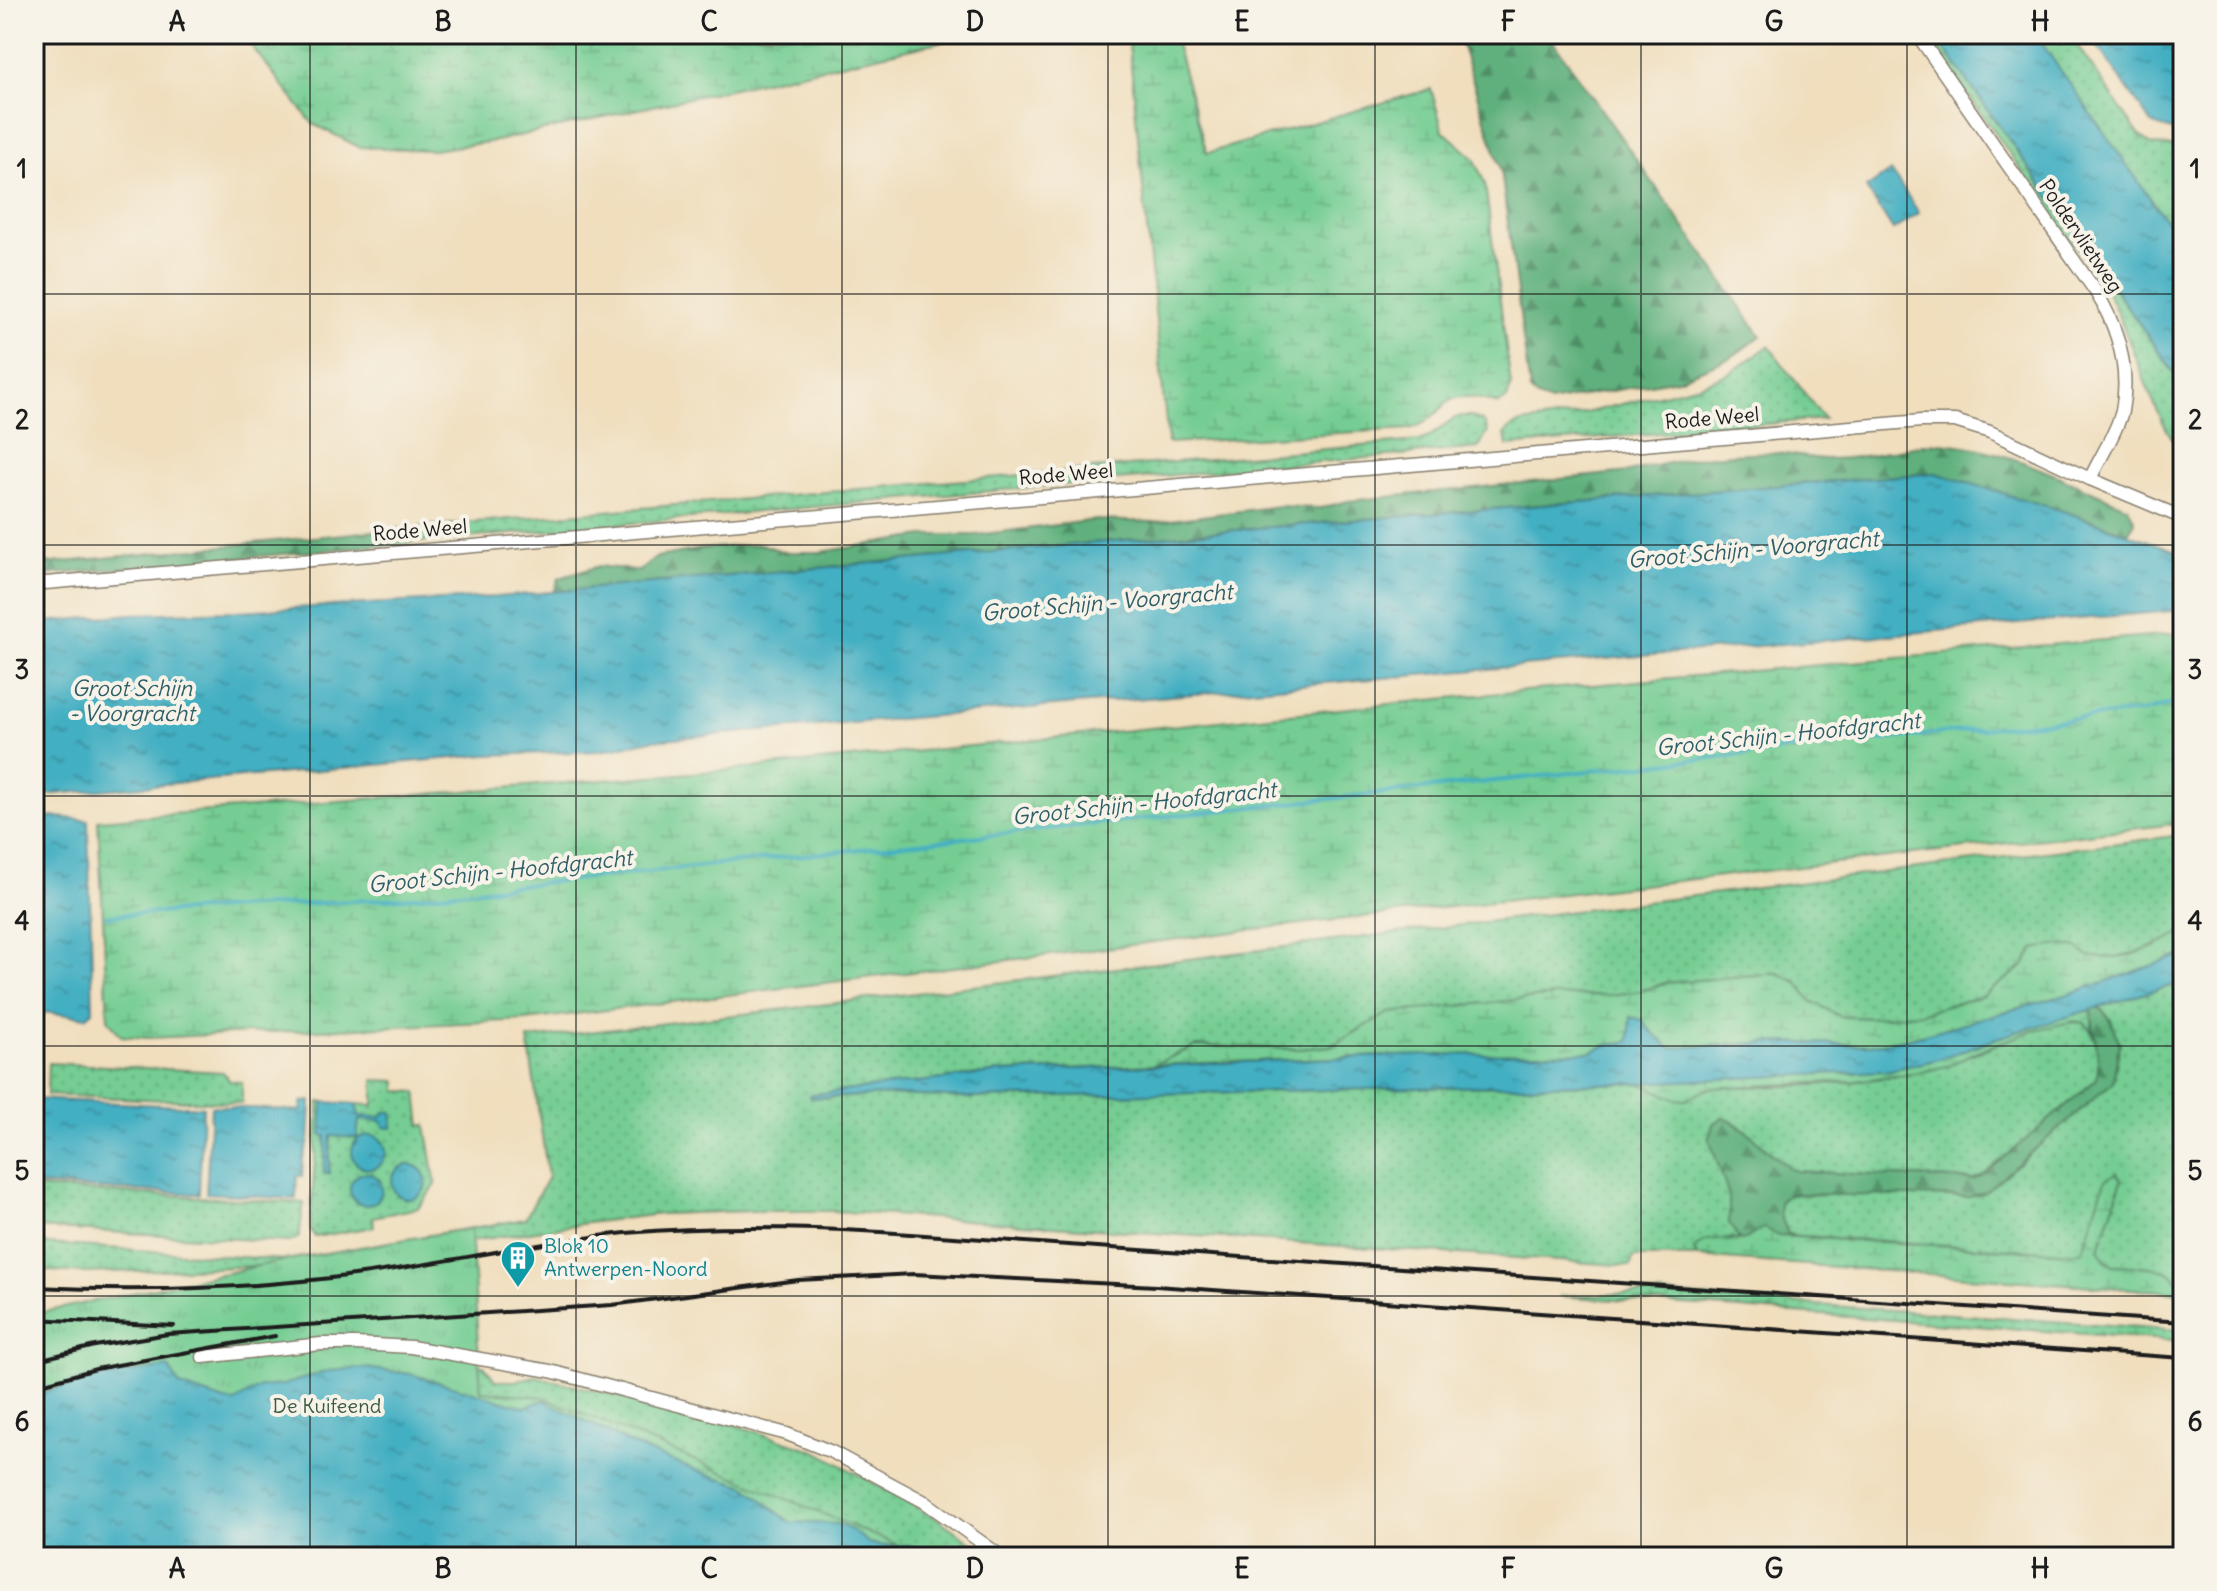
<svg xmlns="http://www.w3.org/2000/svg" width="2217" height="1591" viewBox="0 0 2217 1591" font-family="Delius,sans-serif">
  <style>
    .grass { fill: url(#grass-dots); stroke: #487458; stroke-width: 2 }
    .forest { fill: url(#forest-firs); stroke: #3e664c; stroke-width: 2 }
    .wetland { fill: url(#wetland-marsh); stroke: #487458; stroke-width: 2 }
    .park { fill: url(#park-tufts); stroke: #487458; stroke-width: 2 }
    .water { fill: url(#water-ripples); stroke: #30666f; stroke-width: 2 }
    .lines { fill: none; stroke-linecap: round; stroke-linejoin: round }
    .stream { stroke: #43afc2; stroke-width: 4 }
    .street-casing { stroke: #867d6c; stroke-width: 15 }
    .street { stroke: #fff; stroke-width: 12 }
    .rail { stroke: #1c1c1c; stroke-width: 4 }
    .grid { fill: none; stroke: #1c1c1c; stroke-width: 2; stroke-opacity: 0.55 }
    .labels { text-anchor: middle; stroke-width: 8; stroke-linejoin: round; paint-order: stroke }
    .street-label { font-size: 20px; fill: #1c1c1c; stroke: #f7f3e8 }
    .culture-label { font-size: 20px; fill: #0d838f; stroke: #f7f3e8; text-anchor: start }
    .park-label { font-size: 20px; fill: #3b5a46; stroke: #f7f3e8 }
    .water-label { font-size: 22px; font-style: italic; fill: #2e5e67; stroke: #f7f3e8 }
    .neatline { fill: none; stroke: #1c1c1c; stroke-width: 3 }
    .grid-label { font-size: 26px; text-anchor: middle; font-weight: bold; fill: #1c1c1c }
  </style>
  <defs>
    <pattern id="grass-dots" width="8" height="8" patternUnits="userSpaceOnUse" patternTransform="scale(2)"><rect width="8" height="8" fill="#74cd93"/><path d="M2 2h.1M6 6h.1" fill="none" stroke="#64af7e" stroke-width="1.8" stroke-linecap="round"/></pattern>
    <pattern id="forest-firs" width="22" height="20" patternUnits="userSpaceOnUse" patternTransform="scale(2)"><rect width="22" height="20" fill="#5fb07d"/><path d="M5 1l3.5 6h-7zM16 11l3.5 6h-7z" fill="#4e8e66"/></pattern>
    <pattern id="wetland-marsh" width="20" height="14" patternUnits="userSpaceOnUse" patternTransform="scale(2)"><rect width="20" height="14" fill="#74cd93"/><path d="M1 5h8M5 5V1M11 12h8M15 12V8" fill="none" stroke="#64af7e"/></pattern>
    <pattern id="park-tufts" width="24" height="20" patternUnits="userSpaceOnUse" patternTransform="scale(2)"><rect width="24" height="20" fill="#74cd93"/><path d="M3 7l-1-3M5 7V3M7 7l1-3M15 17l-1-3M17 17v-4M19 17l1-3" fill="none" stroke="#64af7e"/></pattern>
    <pattern id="water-ripples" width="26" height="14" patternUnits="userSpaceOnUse" patternTransform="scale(2)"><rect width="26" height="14" fill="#43afc2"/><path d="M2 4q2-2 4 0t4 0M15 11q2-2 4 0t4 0" fill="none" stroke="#378e9d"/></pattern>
  </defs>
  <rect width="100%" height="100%" fill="#f7f3e8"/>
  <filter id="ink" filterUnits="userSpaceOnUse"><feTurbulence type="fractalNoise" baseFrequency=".0125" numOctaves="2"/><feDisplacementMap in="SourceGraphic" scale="16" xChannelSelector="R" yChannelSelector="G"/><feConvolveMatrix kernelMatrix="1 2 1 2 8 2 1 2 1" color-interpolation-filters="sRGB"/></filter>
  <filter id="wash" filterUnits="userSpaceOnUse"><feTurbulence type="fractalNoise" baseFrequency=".006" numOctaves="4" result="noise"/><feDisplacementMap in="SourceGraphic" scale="32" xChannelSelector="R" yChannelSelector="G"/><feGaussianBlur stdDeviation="1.8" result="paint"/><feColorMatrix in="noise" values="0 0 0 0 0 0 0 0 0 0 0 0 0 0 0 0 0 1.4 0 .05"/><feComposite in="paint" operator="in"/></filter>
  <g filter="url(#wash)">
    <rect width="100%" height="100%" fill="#f0debd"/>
    <g class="grass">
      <path d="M1925 34H1934L2181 383 2183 454C2147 407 2134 340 2105 288Z"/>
      <path d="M2035 34H2069L2140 136 2152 145 2183 147V245Z"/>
      <path d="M1769 346 1824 419 1507 446 1505 434 1510 428 1522 423 1577 415 1700 385 1730 373Z"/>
      <path d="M1460 416H1471L1484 422 1488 432 1478 448 385 545 383 530 1419 441C1436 437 1444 421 1460 416Z"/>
      <path d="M2183 835V932L2146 950 2112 958 2089 957 2024 966 1983 996 1921 1013 1869 1018 1839 1016 1811 1001 1797 982 1777 973 1665 983 1642 991 1611 995 1555 996 1389 1013 1331 1046 1300 1049 1196 1046 1153 1065 1001 1072 810 1095 812 1098 896 1095 970 1098 1640 1083C1733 1090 1829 1089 1921 1072 1969 1063 2036 1016 2085 1023 2099 1039 2101 1058 2097 1079L1985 1175 1973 1180 1796 1171C1769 1158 1752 1127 1723 1118L1713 1124 1717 1160 1729 1196V1223L1740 1240 1731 1238 1694 1250 1697 1257H1633L1631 1266 833 1211H753L661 1214 587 1223 331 1263 86 1273 34 1270V1243L286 1260 525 1219 548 1177 528 1039 812 1006Z"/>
      <path d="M2183 982V1293L2173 1292 2179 1285C2174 1262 2132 1267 2113 1265L2105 1261 2099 1248 2122 1180 2085 1239 2083 1250 2074 1253 1788 1235 1780 1214V1201L1789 1194 1970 1197 1985 1192 2113 1082 2111 1020 2099 1007Z"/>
      <path d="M48 1063 223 1072 230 1081 242 1082V1103L47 1095Z"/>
      <path d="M374 1080 397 1081V1091L417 1092 421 1126 426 1125 436 1185 418 1208 373 1217 374 1227 315 1237 310 1229 319 1102 374 1105Z"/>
      <path d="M34 1188 304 1203 299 1237 290 1242 34 1228Z"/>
      <path d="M1619 1294H1656L2183 1330V1341L1559 1296Z"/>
      <path d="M274 1353 483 1365 496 1381H515L535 1376 723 1421 816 1451 938 1519 992 1557H942L909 1545 894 1546Z"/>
    </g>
    <g class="forest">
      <path d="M1458 34H1548L1761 336 1730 358 1678 379 1550 402 1537 397 1530 391 1501 170Z"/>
      <path d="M1934 443C2000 444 2068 482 2128 507L2135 522 2128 533 2066 512 1935 473 1258 528 554 592 559 578 599 566 639 571 657 557 701 549 761 544 785 552H820L930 535H976L1097 520 1155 522 1279 506 1320 508 1348 501 1629 472C1676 460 1726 451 1775 453 1792 454 1808 458 1825 459 1862 459 1898 449 1934 443Z"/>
      <path d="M383 530 385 545 34 576V565Z"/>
      <path d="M2099 1007 2111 1020 2120 1044 2113 1082 1985 1192 1970 1197 1789 1194 1780 1201V1214L1788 1234 1793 1235 1740 1240 1729 1223V1196L1709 1138 1713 1124 1723 1118C1752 1128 1769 1158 1796 1171L1973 1180 1985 1174 2097 1079C2101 1052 2092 1036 2092 1009Z"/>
    </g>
    <g class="wetland">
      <path d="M242 34H975L496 141 433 150 359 147 313 124Z"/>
      <path d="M1128 34H1173L1207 153 1431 89 1443 131 1474 158 1485 184 1511 386 1507 399 1498 404C1434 382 1452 417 1409 429L1168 443Z"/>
      <path d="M2183 633V823L1275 927 527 1020 149 1038 121 1036 108 1019 98 820 742 769 1479 695Z"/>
      <path d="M2183 932V955L2066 995 1907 1039 1870 1045 1775 1042 1642 1050 1809 1066 2080 1006 2092 1009V1031L2085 1023 2075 1021 2035 1030 1975 1052 1950 1065 1921 1072 1856 1081 1710 1088 1684 1100 1675 1099 1640 1083 1559 1085 1386 1056 1153 1065 1196 1046 1300 1049 1331 1046 1389 1013 1555 996 1611 995 1642 991 1665 983 1778 973 1797 982 1811 1001 1839 1016 1869 1018 1921 1013 1983 996 2024 966 2034 949C2047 947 2065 942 2077 948 2083 952 2086 956 2093 957 2124 961 2157 948 2183 932Z"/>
      <path d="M2117 1173 2122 1180 2099 1248 2105 1261 2113 1265C2132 1267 2173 1262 2179 1285L2173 1292 1698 1257 1694 1250C1706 1233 1723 1241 1741 1240 1750 1239 1755 1231 1764 1228L1777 1236 2074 1253 2083 1250 2105 1180Z"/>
    </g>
    <path class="park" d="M471 1228 481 1391 543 1397 926 1557H34V1314L286 1260Z"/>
    <g class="water">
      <path d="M1934 34H2035L2183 245V385Z"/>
      <path d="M2089 34H2169L2183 54V126L2175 131 2152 124Z"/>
      <path d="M1891 171 1919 213 1893 230 1866 188Z"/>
      <path d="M1935 473 2066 512 2183 553V610L652 740 601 751 486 755 34 796V623L132 614 237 611 496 597 1258 528Z"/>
      <path d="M56 817 88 820 93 1011 86 1017 34 1011V819Z"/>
      <path d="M2183 955V982L1994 1039 1940 1059 1885 1071 1640 1083 970 1098 896 1095 811 1098 810 1095 1001 1072 1386 1056 1591 1052 1607 1045 1629 1041 1631 1017 1643 1020 1648 1028 1670 1048 1775 1042 1870 1045 1907 1039 2066 995Z"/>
      <path d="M34 1099 203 1107 199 1194 34 1185Z"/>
      <path d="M311 1101 309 1141 303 1159 302 1176H297L296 1199 206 1193 211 1106 301 1111 302 1102Z"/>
      <path d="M323 1102 356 1104 359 1116 381 1117 385 1112H393L392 1128 384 1127 382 1121 359 1120 357 1138 331 1136 329 1174H324L326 1136 321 1135Z"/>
      <circle cx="369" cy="1152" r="17"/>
      <circle cx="409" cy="1182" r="17"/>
      <circle cx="366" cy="1189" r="16"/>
      <path d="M168 1367 180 1386 225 1401 235 1402 260 1387 283 1385 328 1371 365 1368 411 1374 524 1407 544 1400 633 1445 694 1470 745 1486 790 1522 838 1524 852 1530 869 1543 883 1546 909 1545 942 1557H34V1395L94 1377Z"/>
    </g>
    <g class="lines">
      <path class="stream" d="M106 916 403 898 2149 711 2183 700"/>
    </g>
  </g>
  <g filter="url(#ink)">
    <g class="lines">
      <g class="street-casing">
        <g id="street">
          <path d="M1917 34 2096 292C2118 328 2130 368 2122 411 2117 432 2099 459 2090 479L2183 518"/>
          <path d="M34 584 1921 421H1955L1990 432 2090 479"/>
          <path d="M203 1357 321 1344H356L411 1347 550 1371 787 1434 832 1452 925 1502 1002 1557"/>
        </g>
      </g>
      <use href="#street" class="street"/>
      <g class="rail">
        <path d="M34 1287C143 1292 253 1289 362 1274 450 1262 537 1242 626 1233 711 1226 795 1227 881 1232L2183 1322"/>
        <path d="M34 1319 174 1326"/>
        <path d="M34 1361 95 1346 168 1334 612 1305 798 1280 914 1274 1156 1286 2183 1358"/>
        <path d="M34 1386 96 1369 275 1336"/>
      </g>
    </g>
  </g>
  <path class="grid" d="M310 34V1557M576 34V1557M842 34V1557M1108 34V1557M1375 34V1557M1641 34V1557M1907 34V1557M34 294H2183M34 545H2183M34 796H2183M34 1046H2183M34 1296H2183"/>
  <defs>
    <g id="building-pin" transform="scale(1.8)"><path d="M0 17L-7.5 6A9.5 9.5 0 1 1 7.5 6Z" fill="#0f9aa8" stroke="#f7f3e8"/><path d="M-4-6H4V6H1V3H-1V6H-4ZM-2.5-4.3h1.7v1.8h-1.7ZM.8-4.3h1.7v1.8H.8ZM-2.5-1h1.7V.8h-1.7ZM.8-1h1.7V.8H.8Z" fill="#fff"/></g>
  </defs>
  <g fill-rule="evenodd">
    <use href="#building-pin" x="518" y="1258"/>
  </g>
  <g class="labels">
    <g class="street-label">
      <text transform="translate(2081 236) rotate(56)" y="7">Poldervlietweg</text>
      <text transform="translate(1712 418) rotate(-5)" y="7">Rode Weel</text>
      <text transform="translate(1066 474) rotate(-5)" y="7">Rode Weel</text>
      <text transform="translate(420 530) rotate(-5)" y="7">Rode Weel</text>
    </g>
    <g class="culture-label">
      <text x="544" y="1253">Blok 10<tspan x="544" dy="23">Antwerpen-Noord</tspan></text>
    </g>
    <g class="park-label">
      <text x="327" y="1413">De Kuifeend</text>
    </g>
    <g class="water-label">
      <text transform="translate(1753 549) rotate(-5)" y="8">Groot Schijn - Voorgracht</text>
      <text transform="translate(1107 602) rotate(-5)" y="8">Groot Schijn - Voorgracht</text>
      <text x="132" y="696">Groot Schijn<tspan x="132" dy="25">- Voorgracht</tspan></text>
      <text transform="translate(1788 734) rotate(-6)" y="8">Groot Schijn - Hoofdgracht</text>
      <text transform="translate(1144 803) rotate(-6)" y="8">Groot Schijn - Hoofdgracht</text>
      <text transform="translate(500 871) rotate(-6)" y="8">Groot Schijn - Hoofdgracht</text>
    </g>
  </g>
  <rect width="2217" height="1591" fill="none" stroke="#f7f3e8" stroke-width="88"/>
  <rect x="44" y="44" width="2129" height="1503" class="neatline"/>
  <g class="grid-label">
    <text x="177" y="31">A</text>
    <text x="443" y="31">B</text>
    <text x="709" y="31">C</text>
    <text x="975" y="31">D</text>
    <text x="1242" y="31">E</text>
    <text x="1508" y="31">F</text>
    <text x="1774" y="31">G</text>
    <text x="2040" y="31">H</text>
    <text x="22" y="178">1</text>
    <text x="2195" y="178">1</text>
    <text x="22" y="429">2</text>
    <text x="2195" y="429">2</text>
    <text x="22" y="679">3</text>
    <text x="2195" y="679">3</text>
    <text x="22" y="930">4</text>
    <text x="2195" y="930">4</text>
    <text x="22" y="1180">5</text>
    <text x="2195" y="1180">5</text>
    <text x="22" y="1431">6</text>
    <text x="2195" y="1431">6</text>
    <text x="177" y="1578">A</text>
    <text x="443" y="1578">B</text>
    <text x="709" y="1578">C</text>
    <text x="975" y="1578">D</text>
    <text x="1242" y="1578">E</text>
    <text x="1508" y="1578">F</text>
    <text x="1774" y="1578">G</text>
    <text x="2040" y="1578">H</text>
  </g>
</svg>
